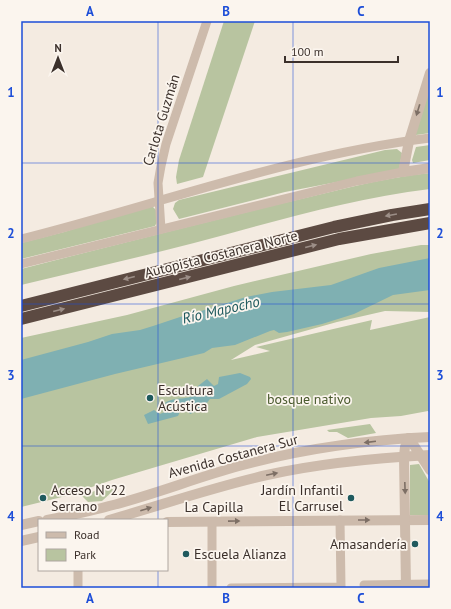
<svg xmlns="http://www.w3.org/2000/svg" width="451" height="609" viewBox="0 0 451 609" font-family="'PT Sans',sans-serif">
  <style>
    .green { fill: #b8c4a0 }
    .water { fill: #7fb0b2 }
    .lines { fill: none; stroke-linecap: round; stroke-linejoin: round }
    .minor { stroke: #cdbbac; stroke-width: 9 }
    .tertiary { stroke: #cdbbac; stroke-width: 10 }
    .motorway { stroke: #5c4a42; stroke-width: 12 }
    .oneway { fill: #7d6f65 }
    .oneway2 { fill: #9c8e87 }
    .grid { fill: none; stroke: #1d4ed8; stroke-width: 1; stroke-opacity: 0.55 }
    .poi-dot { fill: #1f5a5e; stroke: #fbf5ee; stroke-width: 1.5 }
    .labels { text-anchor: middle; stroke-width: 3.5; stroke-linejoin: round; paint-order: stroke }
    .street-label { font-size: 14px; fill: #3b302b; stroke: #fbf5ee }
    .poi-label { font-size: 14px; fill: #3b302b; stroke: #fbf5ee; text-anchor: start }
    .park-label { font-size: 14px; fill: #4a5a2e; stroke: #fbf5ee }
    .water-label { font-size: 15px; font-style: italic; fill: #1f5a5e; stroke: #fbf5ee }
    .neatline { fill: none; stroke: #1d4ed8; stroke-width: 1.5 }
    .grid-label { font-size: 13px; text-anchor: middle; font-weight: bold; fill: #1d4ed8 }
  </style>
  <rect width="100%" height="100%" fill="#f4ebe1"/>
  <g class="green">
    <path d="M224 21H255L203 177 177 184 176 177 179 160Z"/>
    <path d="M430 85V133L416 135V130Z"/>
    <path d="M430 145V160L413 163 412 160 416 147Z"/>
    <path d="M397 149 402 153 399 170 285 192 179 219 173 209 175 203 179 200 385 150Z"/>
    <path d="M430 173V189C350 199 272 222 194 243 137 258 79 271 21 285V269C107 247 193 225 279 204 329 193 379 178 430 173Z"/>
    <path d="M147 206H152L156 210 157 222 155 226 21 259V243L64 232Z"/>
    <path d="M421 245H430V312L385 311 337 322 255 345 231 360 270 351 256 347 372 320 370 330 430 317V413L428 411 401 416 371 418 257 437 112 480 66 496 21 507V338L127 315 234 286 371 254Z"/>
    <path d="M370 424 376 433 348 438 337 432H329L327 430Z"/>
    <path d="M419 464 430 483V515H410V465Z"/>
    <path d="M107 486 114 490 102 501 88 502 82 496Z"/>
  </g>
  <g class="water">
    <path d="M430 258V290L393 295 354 314 322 324 287 332 279 333 274 330 270 331 235 345 212 348 204 353 115 374 21 399V360L88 342 112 334 140 330 153 326 180 317 208 309 246 297 272 292 331 285 379 268Z"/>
    <path d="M240 373 250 377 251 379 247 384 219 399H210L202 409 190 414 186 406 182 407 178 416 148 424 144 415 154 410 160 414 167 411 168 409 165 403C174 396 190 401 197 393L198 386 207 379 214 386 218 384 219 377Z"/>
  </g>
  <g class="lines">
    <g class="minor">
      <path d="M161 229 158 183 161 166 166 144 207 21"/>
      <path d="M21 239C157 205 290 155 430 138"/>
      <path d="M21 264 357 181 403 172"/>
      <path d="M212 522V588"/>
      <path d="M78 570V588"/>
      <path d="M364 585 430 584"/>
      <path d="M231 588 341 587 340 520"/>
    </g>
    <g class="tertiary">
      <path d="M430 73 409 141 403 172 430 168"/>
      <path d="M409 438 430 470"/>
      <path d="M47 520C68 516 88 512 109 506 153 495 195 478 239 466 301 449 366 440 430 437"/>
      <path d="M109 520C162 505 213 487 267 475 321 463 375 458 430 455"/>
      <path d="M167 522 430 520"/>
      <path d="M21 525 39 521"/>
      <path d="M21 541 39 537"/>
      <path d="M406 588 404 456 405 447 409 438"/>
    </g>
    <g class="motorway">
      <path d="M21 306 334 227 392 215 430 209"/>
      <path d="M21 319 339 239 430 223"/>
    </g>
  </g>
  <defs><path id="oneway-solid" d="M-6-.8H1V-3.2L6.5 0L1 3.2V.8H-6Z"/></defs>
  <g class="oneway">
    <use href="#oneway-solid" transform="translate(418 110) rotate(107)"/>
    <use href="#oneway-solid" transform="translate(370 442) rotate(173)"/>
    <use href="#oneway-solid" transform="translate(272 474) rotate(-12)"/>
    <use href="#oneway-solid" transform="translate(405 488) rotate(88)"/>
    <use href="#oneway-solid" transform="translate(146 509) rotate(-18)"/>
    <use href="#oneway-solid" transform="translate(364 520)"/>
    <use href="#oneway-solid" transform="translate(234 521) rotate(-1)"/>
  </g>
  <g class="oneway2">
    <use href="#oneway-solid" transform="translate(391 215) rotate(170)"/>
    <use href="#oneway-solid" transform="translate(311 246) rotate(-14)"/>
    <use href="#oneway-solid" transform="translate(129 278) rotate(166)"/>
    <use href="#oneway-solid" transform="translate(185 278) rotate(-14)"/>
    <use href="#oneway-solid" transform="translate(59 310) rotate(-14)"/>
  </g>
  <path class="grid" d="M158 21V520M293 21V588M21 163H430M21 304H430M21 446H430M158 570V588"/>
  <g class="poi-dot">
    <circle cx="150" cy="398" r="4"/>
    <circle cx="43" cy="498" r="4"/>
    <circle cx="351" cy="498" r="4"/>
    <circle cx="415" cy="544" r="4"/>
    <circle cx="186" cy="554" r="4"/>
  </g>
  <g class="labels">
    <g class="street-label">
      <text transform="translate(161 120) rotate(-73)" y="5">Carlota Guzmán</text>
      <text transform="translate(221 254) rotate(-14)" y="5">Autopista Costanera Norte</text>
      <text transform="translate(233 456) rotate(-15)" y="5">Avenida Costanera Sur</text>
      <text x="214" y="512">La Capilla</text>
    </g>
    <g class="poi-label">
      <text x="158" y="395">Escultura<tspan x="158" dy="16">Acústica</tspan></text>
      <text x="51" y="495">Acceso N°22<tspan x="51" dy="16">Serrano</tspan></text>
      <text x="343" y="495" text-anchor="end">Jardín Infantil<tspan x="343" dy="16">El Carrusel</tspan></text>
      <text x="407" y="549" text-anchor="end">Amasandería</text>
      <text x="194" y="559">Escuela Alianza</text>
    </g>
    <g class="park-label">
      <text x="309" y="404">bosque nativo</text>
    </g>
    <g class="water-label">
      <text transform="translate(221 310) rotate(-13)" y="5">Río Mapocho</text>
    </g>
  </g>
  <rect width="451" height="609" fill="none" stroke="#fbf5ee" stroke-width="44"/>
  <rect x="38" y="519" width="130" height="52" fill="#fbf5ee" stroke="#aea6a0"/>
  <rect x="46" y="532" width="20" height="6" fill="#cdbbac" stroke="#aea6a0"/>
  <text x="74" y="539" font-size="12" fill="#3b302b">Road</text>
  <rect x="46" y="549" width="20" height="12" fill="#b8c4a0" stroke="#aea6a0"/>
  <text x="74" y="559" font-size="12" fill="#3b302b">Park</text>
  <g transform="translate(58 58)" stroke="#fbf5ee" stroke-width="3" paint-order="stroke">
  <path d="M0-3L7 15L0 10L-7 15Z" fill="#3b302b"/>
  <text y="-6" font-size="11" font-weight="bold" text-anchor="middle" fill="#3b302b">N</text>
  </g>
  <path d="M285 56v6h113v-6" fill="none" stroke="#3b302b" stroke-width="2"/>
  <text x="291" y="56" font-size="12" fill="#3b302b" stroke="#fbf5ee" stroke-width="3" paint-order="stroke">100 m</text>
  <rect x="22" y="22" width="407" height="565" class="neatline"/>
  <g class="grid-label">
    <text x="90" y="16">A</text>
    <text x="226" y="16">B</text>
    <text x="361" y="16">C</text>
    <text x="11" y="97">1</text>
    <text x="440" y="97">1</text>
    <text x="11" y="238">2</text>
    <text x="440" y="238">2</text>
    <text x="11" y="380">3</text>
    <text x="440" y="380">3</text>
    <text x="11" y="521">4</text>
    <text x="440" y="521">4</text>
    <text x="90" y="603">A</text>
    <text x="226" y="603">B</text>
    <text x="361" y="603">C</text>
  </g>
</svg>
